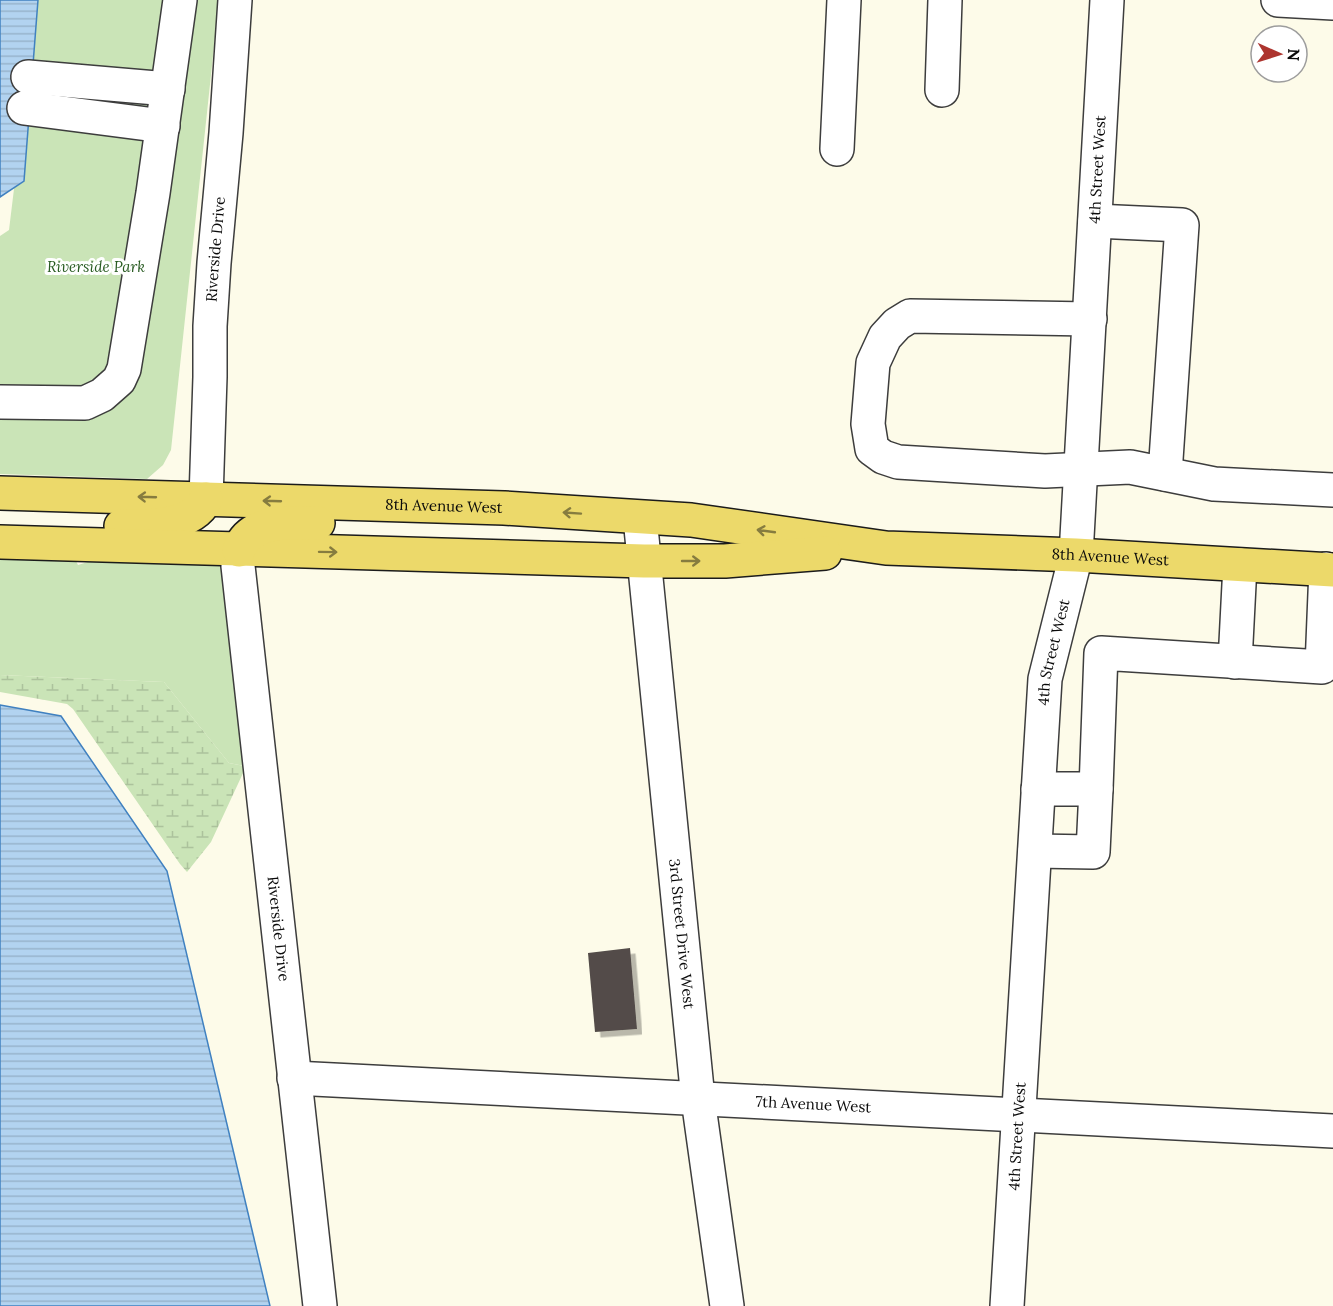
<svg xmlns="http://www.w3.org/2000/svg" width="1333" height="1306" viewBox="0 0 1333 1306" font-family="Lora,serif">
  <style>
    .wetland { fill: url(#wetland-marsh) }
    .park { fill: #cae4b7 }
    .water { fill: url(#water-rules); stroke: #4081c0; stroke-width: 1.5 }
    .building { fill: #524c48; filter: url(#shadow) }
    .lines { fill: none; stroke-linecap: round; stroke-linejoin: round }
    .minor-casing { stroke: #3d3d3d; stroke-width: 36 }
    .major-casing { stroke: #1b1b1b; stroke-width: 36 }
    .minor { stroke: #fff; stroke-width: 33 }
    .major { stroke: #ecd96a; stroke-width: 33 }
    .oneway { stroke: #867c3f }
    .labels { text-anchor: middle; stroke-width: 6; stroke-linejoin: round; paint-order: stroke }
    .street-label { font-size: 15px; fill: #0a0a0a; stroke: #fff }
    .park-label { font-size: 15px; font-style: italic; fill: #285b21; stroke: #fff }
  </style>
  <defs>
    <pattern id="wetland-marsh" width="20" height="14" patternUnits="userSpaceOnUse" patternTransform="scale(1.5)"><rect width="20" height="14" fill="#cae4b7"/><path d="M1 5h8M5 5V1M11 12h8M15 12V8" fill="none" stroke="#acc29c"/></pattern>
    <pattern id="water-rules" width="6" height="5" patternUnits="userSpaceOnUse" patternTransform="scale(1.5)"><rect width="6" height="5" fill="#b2d3f0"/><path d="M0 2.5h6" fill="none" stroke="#98b4cc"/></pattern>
    <filter id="shadow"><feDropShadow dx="5.5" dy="5.5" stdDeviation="0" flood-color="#0004"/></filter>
  </defs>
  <rect width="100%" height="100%" fill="#fdfbe9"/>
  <path class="wetland" d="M0 675 164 682 229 763 244 766V771L211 842 187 872 180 864 73 709 67 704 0 692Z"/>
  <g class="park">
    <path d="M37 0H219L171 450 163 465 147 479 0 474V236L9 230Z"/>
    <path d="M0 559 76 561 78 565 91 561 222 565 244 766 229 763 164 682 0 675Z"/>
  </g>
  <g class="water">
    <path d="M0 0H38L24 181 0 197Z"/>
    <path d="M0 705 61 716 167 871 270 1306H0Z"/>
  </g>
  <path class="building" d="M630 948 637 1029 595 1032 588 953Z"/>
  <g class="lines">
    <g class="minor-casing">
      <g id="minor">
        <path d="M1278 0 1333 3"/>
        <path d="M28 77 168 89"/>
        <path d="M942 90 945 0"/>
        <path d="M24 108 163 126"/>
        <path d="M837 149 844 0"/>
        <path d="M1095 221 1182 225 1165 474"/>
        <path d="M1090 319 910 316 897 324 885 337 873 363 868 424 872 449 883 457 898 462 1045 471 1130 467 1214 484 1333 490"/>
        <path d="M0 402 85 403 102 395 119 380 124 369 153 193 180 0"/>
        <path id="s1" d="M206 499 210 377V326L214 263 226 133 235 0"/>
        <path id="s2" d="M640 518 698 1099 727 1306"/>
        <path id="s3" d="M239 550 238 566 320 1306"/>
        <path d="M1235 662 1240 565"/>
        <path d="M1038 789H1096L1101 653 1322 667 1326 569"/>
        <path d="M1035 851 1093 852 1096 789"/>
        <path id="s4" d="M294 1078 1333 1131"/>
        <path id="s5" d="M1007 1306 1045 679 1076 555 1107 0"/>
      </g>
    </g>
    <g class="major-casing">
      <g id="major">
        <path id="s6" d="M0 493 504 508 691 520 886 548 1076 555 1333 570"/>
        <path d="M121 526C147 527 193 527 206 499"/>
        <path d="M0 542 644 561H725L825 553"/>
        <path d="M239 550C250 519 292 522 318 523"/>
      </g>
    </g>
    <use href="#minor" class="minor"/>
    <use href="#major" class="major"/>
  </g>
  <defs><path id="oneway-shaft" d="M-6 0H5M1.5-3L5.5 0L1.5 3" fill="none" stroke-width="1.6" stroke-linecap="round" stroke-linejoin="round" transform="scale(1.5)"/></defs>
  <g class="oneway">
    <use href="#oneway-shaft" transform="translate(147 497) rotate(-178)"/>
    <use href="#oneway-shaft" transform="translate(272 501) rotate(-178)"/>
    <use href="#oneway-shaft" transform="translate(572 513) rotate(-176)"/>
    <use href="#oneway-shaft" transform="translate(766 531) rotate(-172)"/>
    <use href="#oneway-shaft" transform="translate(328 552) rotate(1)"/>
    <use href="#oneway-shaft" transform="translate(691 561)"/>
  </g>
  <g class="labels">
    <g class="street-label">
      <text dy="5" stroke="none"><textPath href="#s5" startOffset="1142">4th Street West</textPath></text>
      <text dy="5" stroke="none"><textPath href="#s1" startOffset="250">Riverside Drive</textPath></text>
      <text dy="5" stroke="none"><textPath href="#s6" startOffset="444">8th Avenue West</textPath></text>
      <text dy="5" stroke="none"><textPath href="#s6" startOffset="1113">8th Avenue West</textPath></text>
      <text dy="5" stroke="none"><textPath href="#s5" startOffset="656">4th Street West</textPath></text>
      <text dy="5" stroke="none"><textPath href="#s3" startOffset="381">Riverside Drive</textPath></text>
      <text dy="5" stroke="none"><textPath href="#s2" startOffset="418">3rd Street Drive West</textPath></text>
      <text dy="5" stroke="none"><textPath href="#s4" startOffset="520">7th Avenue West</textPath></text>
      <text dy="5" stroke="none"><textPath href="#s5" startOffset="170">4th Street West</textPath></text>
    </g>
    <g class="park-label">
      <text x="96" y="272">Riverside Park</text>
    </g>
  </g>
  <g transform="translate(1279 54) rotate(93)"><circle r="28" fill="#ffffff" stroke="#9d9d9d" stroke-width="1.5"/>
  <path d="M0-4.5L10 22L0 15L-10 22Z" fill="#ad352f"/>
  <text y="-9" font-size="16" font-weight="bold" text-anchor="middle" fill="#0a0a0a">N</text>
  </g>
</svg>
